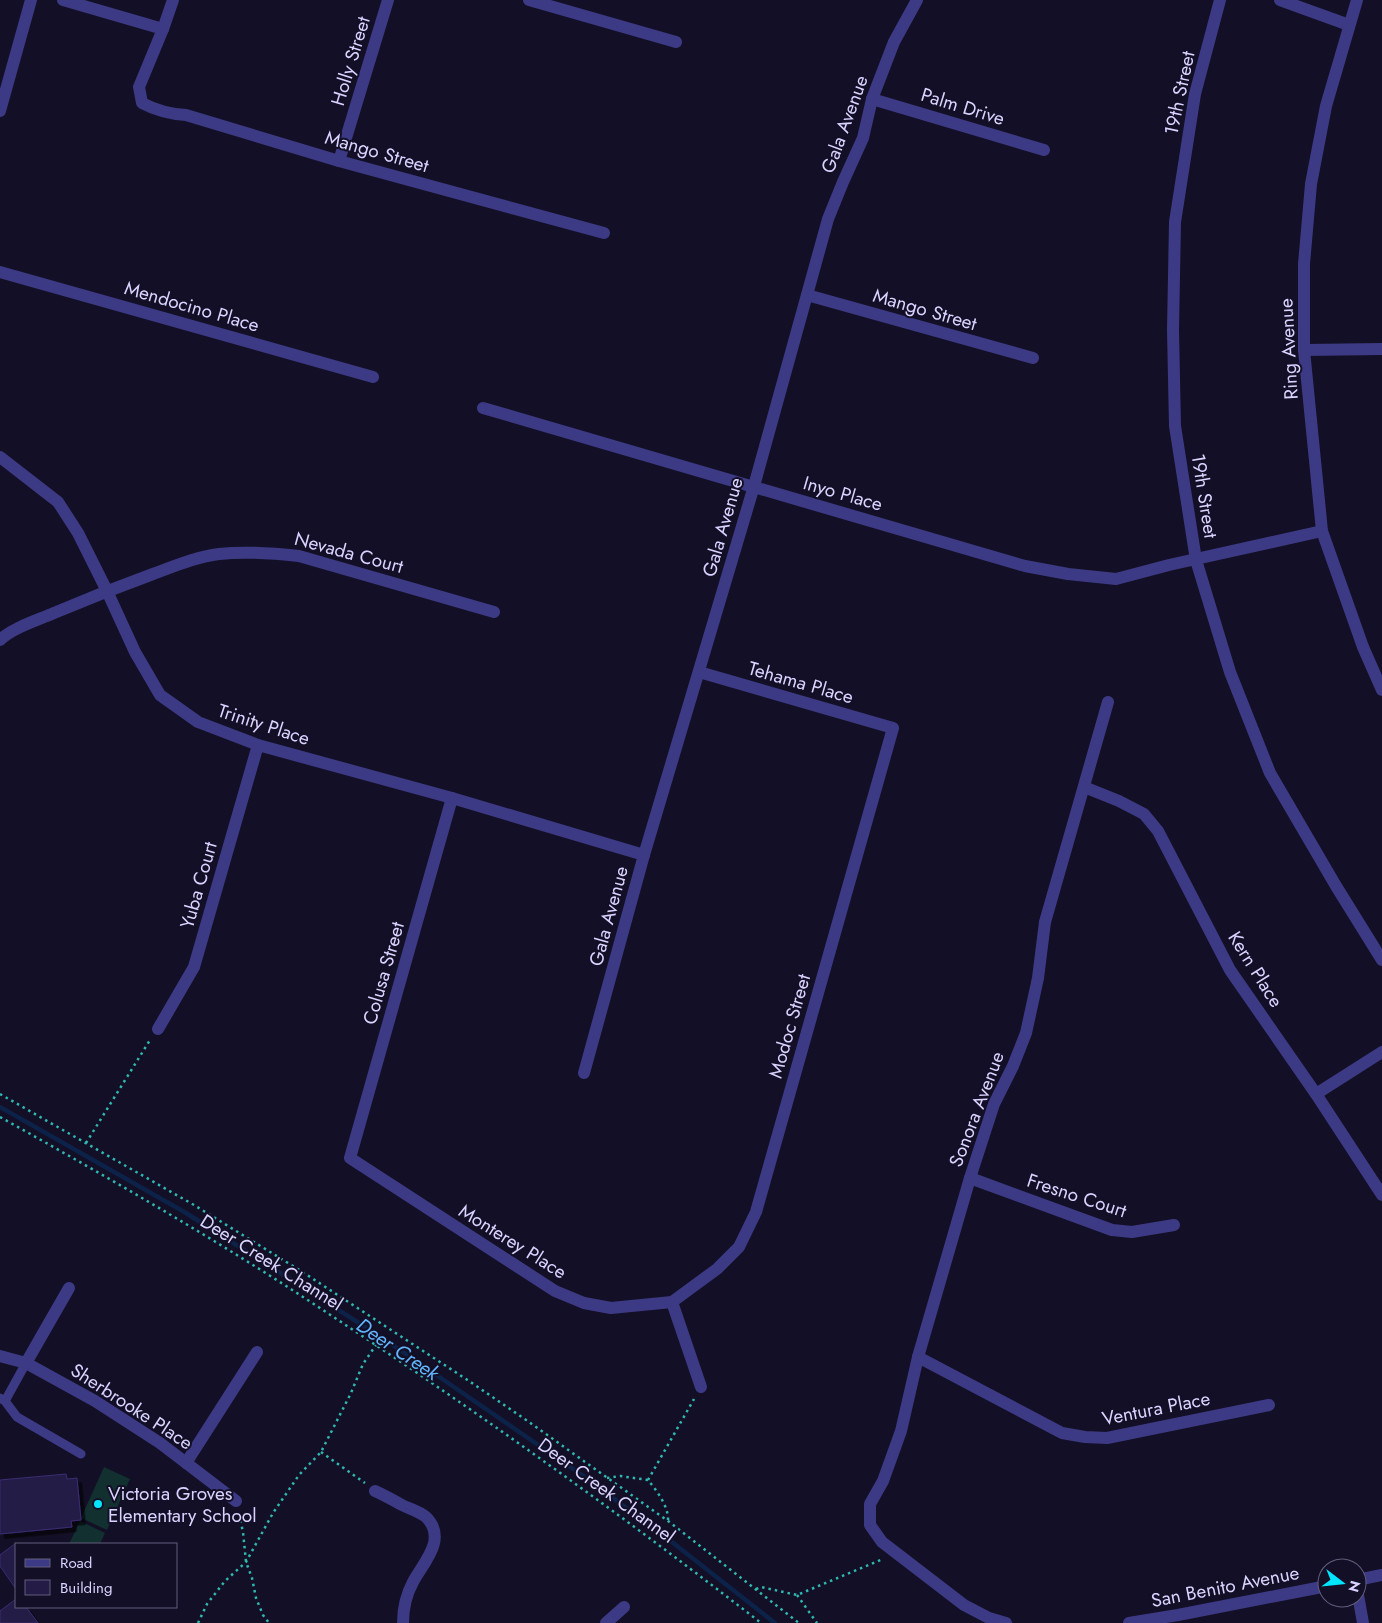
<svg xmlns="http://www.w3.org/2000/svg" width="1382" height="1623" viewBox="0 0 1382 1623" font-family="Jost,sans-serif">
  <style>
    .green { fill: #12302f }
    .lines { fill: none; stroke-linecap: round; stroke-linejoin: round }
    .stream { stroke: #0c2248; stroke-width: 4.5 }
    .building { fill: #241b47; stroke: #3b2d73; filter: url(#shadow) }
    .path { stroke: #2fb8b0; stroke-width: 2.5; stroke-dasharray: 2.5 4; stroke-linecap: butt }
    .service { stroke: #3d3a85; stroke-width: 9 }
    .minor { stroke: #3d3a85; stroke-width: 12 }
    .tertiary { stroke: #3d3a85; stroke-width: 12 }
    .poi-dot { fill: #00e5ff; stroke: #130f26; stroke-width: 2 }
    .labels { text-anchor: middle; stroke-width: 4; stroke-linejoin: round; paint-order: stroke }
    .street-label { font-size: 19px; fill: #d9d4ff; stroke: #130f26 }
    .poi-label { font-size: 19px; fill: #d9d4ff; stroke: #130f26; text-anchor: start }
    .water-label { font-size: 20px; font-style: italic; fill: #62b6ff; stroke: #130f26 }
  </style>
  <defs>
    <filter id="shadow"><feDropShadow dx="4.5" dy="4.5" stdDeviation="0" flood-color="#0009"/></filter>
  </defs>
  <rect width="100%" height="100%" fill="#130f26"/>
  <g class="green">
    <path d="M104 1467 130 1479 107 1530 81 1518Z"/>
    <path d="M80 1521 105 1533 100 1544H69Z"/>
  </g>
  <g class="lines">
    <path class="stream" d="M0 1107 186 1213 381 1337 582 1475 663 1535 775 1623"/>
  </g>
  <g class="building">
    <path d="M66 1474 67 1479 77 1478 81 1520 71 1521 72 1527 0 1534V1480Z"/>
    <path d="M16 1543V1589L0 1566V1555Z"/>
    <path d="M16 1599V1607H26L38 1623H0V1611Z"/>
  </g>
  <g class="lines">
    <g class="path">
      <path d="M0 1094 194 1205 301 1271 469 1381 529 1422 668 1521 799 1623"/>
      <path d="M0 1117C102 1174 203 1232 300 1295 458 1398 612 1507 761 1623"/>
      <path d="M86 1143 150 1040"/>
      <path d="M321 1452 365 1483"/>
      <path d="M607 1478 620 1476 648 1480C657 1491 669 1507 668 1521"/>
      <path d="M648 1480 694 1399"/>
      <path d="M239 1514 243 1532 246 1562 252 1578 256 1598 263 1615 269 1623"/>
      <path d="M756 1589 761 1587 797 1595 883 1559"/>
      <path d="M797 1595 817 1623"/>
      <path d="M198 1623 207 1604 225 1581 246 1562 273 1513 299 1475 321 1452 351 1393 363 1364 376 1345"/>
    </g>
    <g class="service">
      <path d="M0 1398 5 1401 17 1417 81 1454"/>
      <path d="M5 1401 26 1363"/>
    </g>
    <g class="minor">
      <path d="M63 0 163 29"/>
      <path d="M173 0 163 29 139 87 142 103C157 111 169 114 186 115L339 161 604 233"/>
      <path d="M529 0 676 42"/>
      <path d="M1280 0 1349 25"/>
      <path d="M1357 0 1326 106 1311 184 1304 264V350L1322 531 1363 647 1382 690"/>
      <path d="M872 99 1044 150"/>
      <path d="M0 111 31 0"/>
      <path d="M339 161 388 0"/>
      <path d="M0 272 373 377"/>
      <path d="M807 295 1033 358"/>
      <path d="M1304 350 1382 349"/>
      <path d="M483 408 1025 566 1068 574 1116 579 1169 565 1322 531"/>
      <path d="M0 457 58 502 78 533 107 591 135 652 160 695 198 722 258 745 452 798 644 855"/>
      <path d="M0 640C12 628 38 620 54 613 87 599 120 586 153 574 175 566 196 557 219 554 246 551 272 553 299 556L494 612"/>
      <path d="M1084 787 1119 801 1144 814 1158 831 1230 970 1316 1094 1382 1195"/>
      <path d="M452 798 350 1158 555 1291 584 1303 611 1308 672 1302"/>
      <path d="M158 1029 194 967 258 745"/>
      <path d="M584 1073 644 855 754 486 828 219 843 182 863 138 872 99 894 42 917 0"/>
      <path d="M1316 1094 1382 1052"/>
      <path d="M970 1178 1112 1230 1132 1232 1174 1225"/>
      <path d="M672 1302 717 1269 739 1247 756 1212 893 728 699 672"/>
      <path d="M672 1302 701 1387"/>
      <path d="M0 1356 26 1363 95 1401 160 1443 236 1501"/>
      <path d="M918 1357 1062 1433 1085 1437 1107 1438 1269 1405"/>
      <path d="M26 1363 69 1288"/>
      <path d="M186 1463 257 1352"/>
      <path d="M375 1491C384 1495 393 1500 402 1505 410 1509 419 1511 426 1517 448 1539 423 1563 413 1582 406 1595 403 1609 403 1623"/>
      <path d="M1357 1580 1382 1575"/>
      <path d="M1357 1589 1363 1623"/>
      <path d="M606 1623 624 1607"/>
      <path d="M1006 1623 989 1618 964 1605 882 1542 870 1525V1504L883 1481 901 1431 918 1357 970 1178 994 1104 1013 1066 1026 1033 1038 978 1045 922 1108 702"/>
      <path d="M1129 1623 1178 1615 1327 1586"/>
    </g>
    <path class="tertiary" d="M1220 0 1195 94 1175 222 1173 330 1175 426 1196 560 1230 672 1270 773 1336 886 1382 960"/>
  </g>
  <circle class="poi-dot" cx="98" cy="1504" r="5"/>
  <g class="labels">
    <g class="street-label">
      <text transform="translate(350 61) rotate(-73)" y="7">Holly Street</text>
      <text transform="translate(1179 93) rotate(-78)" y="7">19th Street</text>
      <text transform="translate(963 106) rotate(17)" y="7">Palm Drive</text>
      <text transform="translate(844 124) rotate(-70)" y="7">Gala Avenue</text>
      <text transform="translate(377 151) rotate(16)" y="7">Mango Street</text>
      <text transform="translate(192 306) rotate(16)" y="7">Mendocino Place</text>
      <text transform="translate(925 309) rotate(16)" y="7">Mango Street</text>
      <text transform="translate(1288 349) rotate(-93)" y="7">Ring Avenue</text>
      <text transform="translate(843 493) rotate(16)" y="7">Inyo Place</text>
      <text transform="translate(1205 496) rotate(81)" y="7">19th Street</text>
      <text transform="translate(722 527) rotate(-74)" y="7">Gala Avenue</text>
      <text transform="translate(349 552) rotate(15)" y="7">Nevada Court</text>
      <text transform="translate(801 682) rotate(16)" y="7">Tehama Place</text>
      <text transform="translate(264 724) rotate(18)" y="7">Trinity Place</text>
      <text transform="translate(198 885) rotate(-74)" y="7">Yuba Court</text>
      <text transform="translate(608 916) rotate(-75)" y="7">Gala Avenue</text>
      <text transform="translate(1256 969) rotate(58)" y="7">Kern Place</text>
      <text transform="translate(383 973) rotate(-74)" y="7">Colusa Street</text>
      <text transform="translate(789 1026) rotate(-74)" y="7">Modoc Street</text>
      <text transform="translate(976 1109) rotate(-69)" y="7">Sonora Avenue</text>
      <text transform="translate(1077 1195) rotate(18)" y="7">Fresno Court</text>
      <text transform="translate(513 1241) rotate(32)" y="7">Monterey Place</text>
      <text transform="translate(272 1262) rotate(32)" y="7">Deer Creek Channel</text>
      <text transform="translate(132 1406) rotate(33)" y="7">Sherbrooke Place</text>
      <text transform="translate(1156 1408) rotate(-11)" y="7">Ventura Place</text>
      <text transform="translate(607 1490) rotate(36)" y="7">Deer Creek Channel</text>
      <text transform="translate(1225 1586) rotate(-11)" y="7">San Benito Avenue</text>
    </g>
    <g class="poi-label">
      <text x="108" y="1500">Victoria Groves<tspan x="108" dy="22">Elementary School</tspan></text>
    </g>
    <g class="water-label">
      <text transform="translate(398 1349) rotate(34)" y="7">Deer Creek</text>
    </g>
  </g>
  <rect x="15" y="1543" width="162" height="65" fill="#130f26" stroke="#625e7d"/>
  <rect x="25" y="1559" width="25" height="8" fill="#3d3a85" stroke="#625e7d"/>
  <text x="60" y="1568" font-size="15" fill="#d9d4ff">Road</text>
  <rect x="25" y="1580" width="25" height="15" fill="#241b47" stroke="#625e7d"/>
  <text x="60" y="1593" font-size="15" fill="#d9d4ff">Building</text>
  <g transform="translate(1342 1583) rotate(106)"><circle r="24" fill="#130f26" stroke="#625e7d"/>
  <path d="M0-4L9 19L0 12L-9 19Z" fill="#00e5ff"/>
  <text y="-8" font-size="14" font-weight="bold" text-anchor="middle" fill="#d9d4ff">N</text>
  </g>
</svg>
